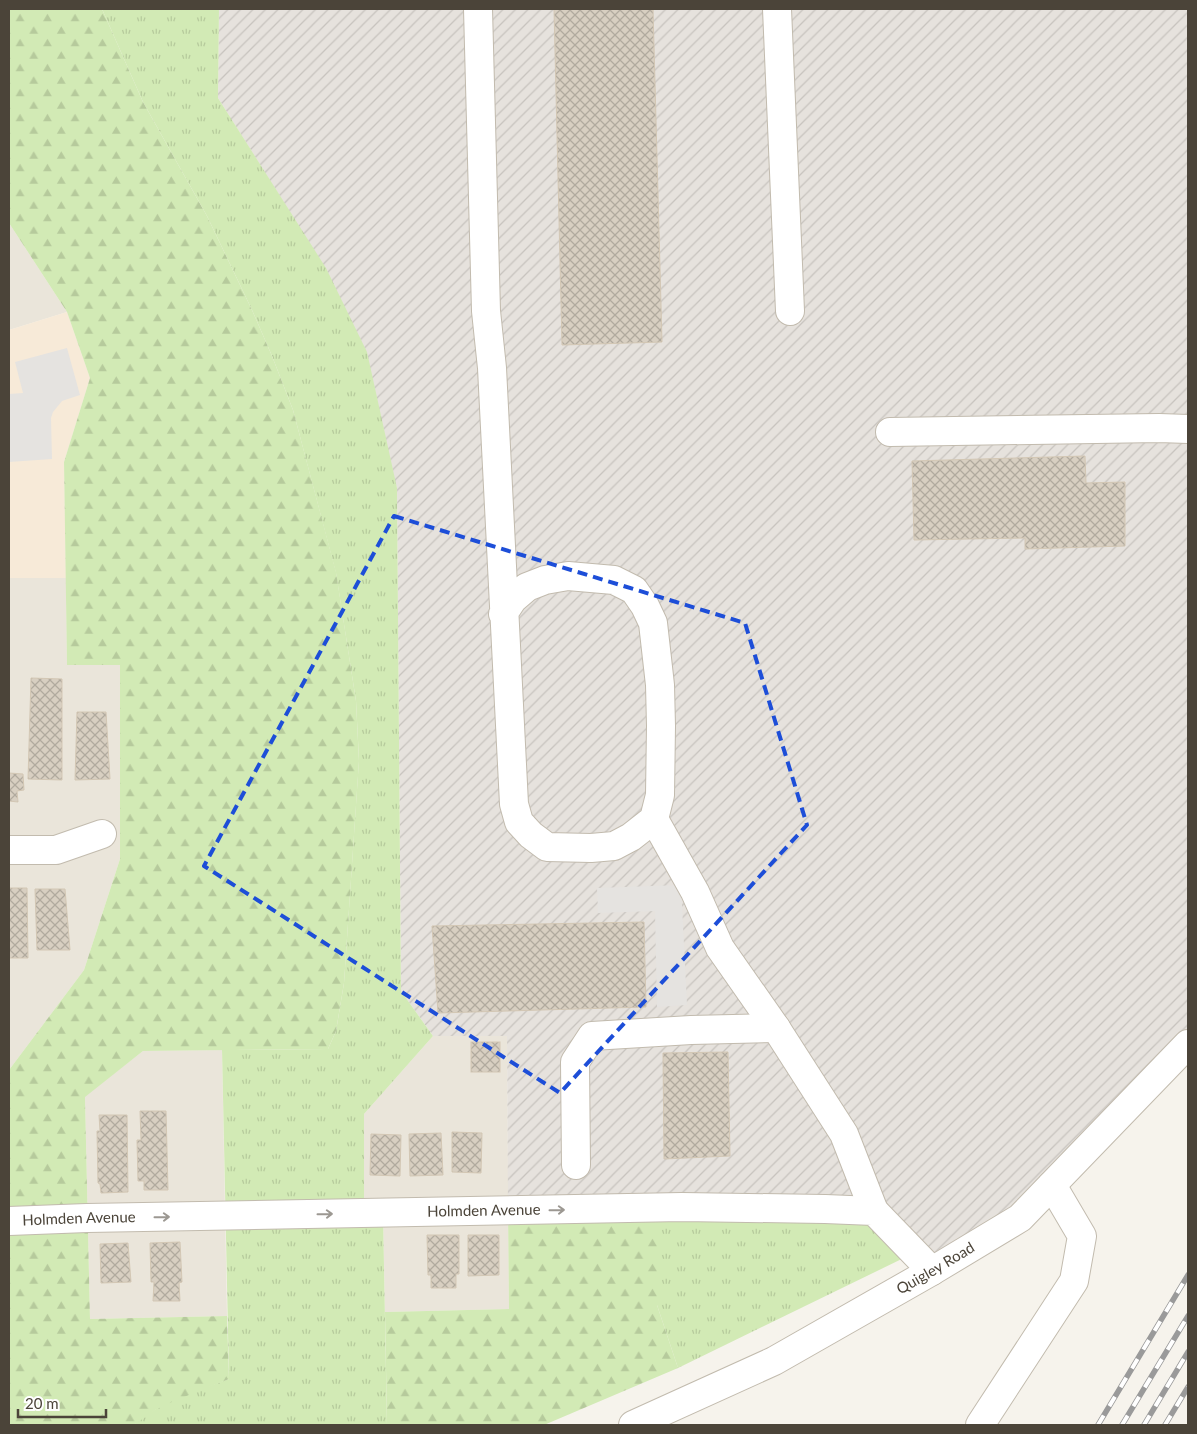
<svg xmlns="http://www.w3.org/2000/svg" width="1197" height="1434" viewBox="0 0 1197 1434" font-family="Lato,sans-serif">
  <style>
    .residential { fill: #eae5da }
    .commercial { fill: #f7ead8 }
    .industrial { fill: url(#industrial-furrows) }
    .grass { fill: url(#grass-tufts) }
    .forest { fill: url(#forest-firs) }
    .parking { fill: #e5e3e0 }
    .building { fill: url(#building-cross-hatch); stroke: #d3c7b4 }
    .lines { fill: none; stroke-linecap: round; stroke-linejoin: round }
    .minor-casing { stroke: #c2bbae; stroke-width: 30 }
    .minor { stroke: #fff; stroke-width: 28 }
    .rail-casing { stroke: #9a9a9a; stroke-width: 5.5 }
    .rail { stroke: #fff; stroke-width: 4; stroke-dasharray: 11; stroke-linecap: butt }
    .oneway { stroke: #9c9892 }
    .marked { fill: none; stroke: #1d4ed8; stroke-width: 4; stroke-dasharray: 10 6; stroke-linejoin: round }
    .labels { text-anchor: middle; stroke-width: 5; stroke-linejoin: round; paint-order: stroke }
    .street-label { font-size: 15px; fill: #4b4439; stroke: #fff }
  </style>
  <defs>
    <pattern id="industrial-furrows" width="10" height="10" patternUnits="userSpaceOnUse" patternTransform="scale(1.25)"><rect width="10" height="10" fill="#e6e2dd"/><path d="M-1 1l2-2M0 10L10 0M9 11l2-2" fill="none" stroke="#c7c3be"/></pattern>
    <pattern id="grass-tufts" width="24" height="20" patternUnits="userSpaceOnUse" patternTransform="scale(1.25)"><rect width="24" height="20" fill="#d2eab5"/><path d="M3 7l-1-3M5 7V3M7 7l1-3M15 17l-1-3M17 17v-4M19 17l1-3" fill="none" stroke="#b6ca9c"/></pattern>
    <pattern id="forest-firs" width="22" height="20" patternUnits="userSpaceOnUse" patternTransform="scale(1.25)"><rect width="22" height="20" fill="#d2eab5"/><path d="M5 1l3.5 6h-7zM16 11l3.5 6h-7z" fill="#b6ca9c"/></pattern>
    <pattern id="building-cross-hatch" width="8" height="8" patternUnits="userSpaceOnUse" patternTransform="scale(1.25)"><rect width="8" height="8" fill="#d8cfc1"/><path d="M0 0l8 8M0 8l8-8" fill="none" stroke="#b1aa9e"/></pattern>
  </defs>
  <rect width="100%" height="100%" fill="#f6f3ec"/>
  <g class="residential">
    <path d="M9 223 67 312 9 330Z"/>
    <path d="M9 578H66L67 665H120V859L84 970 9 1070Z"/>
    <path d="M433 1036H507L509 1309 385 1312 383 1213H364V1114Z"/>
    <path d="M222 1050 227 1316 90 1319 85 1096 143 1051Z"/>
  </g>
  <path class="commercial" d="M67 312 90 378 64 462 66 578H9V330Z"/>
  <path class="industrial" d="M219 9H1188V1044L1020 1218 932 1271 874 1211 508 1210 507 1036H433L401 991 397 488 325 268 218 98Z"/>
  <g class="grass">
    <path d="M102 9H219L218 98 326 268 367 352 397 488 401 991 433 1036 364 1114V1213H383L387 1425H134C157 1403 199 1390 229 1379L222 1050 328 1049 336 1031 344 983 359 760 356 701 336 573 293 410 272 356 252 310 207 216 143 102Z"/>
    <path d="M657 1208 874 1211 914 1253 678 1368 657 1305Z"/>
  </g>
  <g class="forest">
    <path d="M9 9H102L143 102 207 216 252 310 272 356 293 410 336 572 356 701 359 761 344 983 336 1031 328 1049 143 1051 85 1097 90 1319 227 1316 229 1379 174 1401 155 1410 134 1425H9V1070L84 970 120 859V665H67L64 462 90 378 67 312 9 223Z"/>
    <path d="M657 1208V1305L678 1368 544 1425H387L385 1312 509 1309 508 1210Z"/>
  </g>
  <g class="parking">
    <path d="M67 348 80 395 62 401 53 412 51 418 52 459 9 462V394L23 393 15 362Z"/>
    <path d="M681 885 687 1005 657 1007 655 911 598 913 597 888Z"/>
  </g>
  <g class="building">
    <path d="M554 9H653L662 342 562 345Z"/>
    <path d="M1085 456 1086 483 1125 482V546L1025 549V538L914 540 912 461Z"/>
    <path d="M31 678 62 679V780L28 779Z"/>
    <path d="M77 712H106L110 779 75 780Z"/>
    <path d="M9 773 23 774 24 790 17 791 18 802 9 801Z"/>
    <path d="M9 888H27L28 958H9Z"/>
    <path d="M35 889H65L70 950H37Z"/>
    <path d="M644 922 646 1007 438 1013 432 926Z"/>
    <rect x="471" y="1042" width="29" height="30"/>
    <path d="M728 1052 730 1156 664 1159 663 1053Z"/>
    <path d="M140 1111H166L168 1190H144V1181H138L137 1140H141Z"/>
    <path d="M99 1115H127L128 1192 101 1193 100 1184 98 1183 97 1131H100Z"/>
    <path d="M452 1132 482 1133 481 1173 452 1172Z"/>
    <path d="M441 1133 443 1175 410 1176 409 1134Z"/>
    <path d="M371 1134 401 1135 400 1176 370 1175Z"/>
    <path d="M427 1235H459V1274H456V1288H431V1275H428Z"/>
    <path d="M468 1235H499V1275L468 1276Z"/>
    <path d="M180 1242 182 1282 179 1283 180 1301H153L154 1282H151L150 1243Z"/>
    <path d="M128 1243 131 1282 101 1283 100 1244Z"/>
  </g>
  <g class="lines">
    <g class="minor-casing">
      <g id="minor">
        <path d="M478 9 486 311 492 368 514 804 519 822 531 835 547 847 591 848 614 846 631 837 654 819 660 795 661 726 660 685 653 623 645 606 634 590 614 580 568 576 545 580 527 587 513 599 503 614"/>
        <path d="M777 9 790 311"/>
        <path d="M890 432 1159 428 1188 429"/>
        <path d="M654 819 695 892 720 948 776 1028 844 1134 874 1211"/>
        <path d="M9 850H56L102 834"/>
        <path d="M576 1165 575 1062 592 1036 691 1030 776 1028"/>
        <path id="s1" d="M9 1221 87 1218 682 1207 825 1209 874 1211 932 1271"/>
        <path id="s2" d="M633 1425 774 1361 932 1271 1020 1218 1188 1044"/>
        <path d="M980 1425 1074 1281 1082 1236 1052 1185"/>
      </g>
    </g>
    <use href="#minor" class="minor"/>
    <g class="rail-casing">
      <g id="rail">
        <path d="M1098 1425 1188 1275"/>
        <path d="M1122 1425 1188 1316"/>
        <path d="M1144 1425 1188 1352"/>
        <path d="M1165 1425 1188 1387"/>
      </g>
    </g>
    <use href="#rail" class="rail"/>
  </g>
  <defs><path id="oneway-shaft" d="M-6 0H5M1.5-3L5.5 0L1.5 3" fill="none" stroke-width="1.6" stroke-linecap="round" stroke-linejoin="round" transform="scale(1.25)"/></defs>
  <g class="oneway">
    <use href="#oneway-shaft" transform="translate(557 1210) rotate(-1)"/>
    <use href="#oneway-shaft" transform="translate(325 1214) rotate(-1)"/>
    <use href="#oneway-shaft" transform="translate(162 1217) rotate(-1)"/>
  </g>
  <path class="marked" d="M394 516 745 623 807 825 560 1093 204 866Z"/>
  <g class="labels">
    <g class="street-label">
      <text dy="5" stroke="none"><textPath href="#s1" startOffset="475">Holmden Avenue</textPath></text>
      <text dy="5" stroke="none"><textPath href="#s1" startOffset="70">Holmden Avenue</textPath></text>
      <text dy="5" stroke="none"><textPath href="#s2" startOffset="341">Quigley Road</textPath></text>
    </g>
  </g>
  <rect width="1197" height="1434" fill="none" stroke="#4b4439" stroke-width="20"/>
  <path d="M18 1409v8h88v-8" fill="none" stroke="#4b4439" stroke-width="2.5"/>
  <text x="25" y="1409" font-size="15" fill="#4b4439" stroke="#ffffff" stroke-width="4" paint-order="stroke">20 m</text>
</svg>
